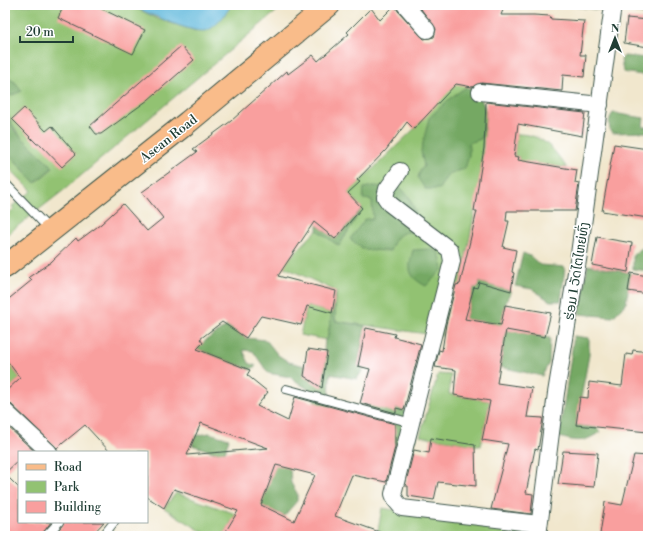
<svg xmlns="http://www.w3.org/2000/svg" width="653" height="541" viewBox="0 0 653 541" font-family="'Libre Bodoni','Noto Sans Lao',serif">
  <style>
    .green { fill: #92c272; stroke: #588053 }
    .forest { fill: #75a864; stroke: #4a724c }
    .water { fill: #5fb8dc; stroke: #3f7a88 }
    .building { fill: #f99f9e; fill-rule: evenodd }
    .lines { fill: none; stroke-linecap: round; stroke-linejoin: round }
    .lane-casing { stroke: #3e564b; stroke-width: 10 }
    .street-casing { stroke: #3e564b; stroke-width: 18 }
    .primary-casing { stroke: #3e564b; stroke-width: 24 }
    .lane { stroke: #fff; stroke-width: 8 }
    .street { stroke: #fff; stroke-width: 16 }
    .primary { stroke: #f9bc8a; stroke-width: 22 }
    .labels { text-anchor: middle; stroke-width: 3; stroke-linejoin: round; paint-order: stroke }
    .street-label { font-size: 13px; fill: #1f3d34; stroke: #fff }
  </style>
  <rect width="100%" height="100%" fill="#fff"/>
  <filter id="ink" filterUnits="userSpaceOnUse"><feTurbulence type="fractalNoise" baseFrequency=".025" numOctaves="2"/><feDisplacementMap in="SourceGraphic" scale="8" xChannelSelector="R" yChannelSelector="G"/><feConvolveMatrix kernelMatrix="1 2 1 2 8 2 1 2 1" color-interpolation-filters="sRGB"/></filter>
  <filter id="wash" filterUnits="userSpaceOnUse"><feTurbulence type="fractalNoise" baseFrequency=".012" numOctaves="4" result="noise"/><feDisplacementMap in="SourceGraphic" scale="16" xChannelSelector="R" yChannelSelector="G"/><feGaussianBlur stdDeviation="0.9" result="paint"/><feColorMatrix in="noise" values="0 0 0 0 0 0 0 0 0 0 0 0 0 0 0 0 0 1.4 0 .05"/><feComposite in="paint" operator="in"/></filter>
  <g filter="url(#wash)">
    <rect width="100%" height="100%" fill="#f1e7cd"/>
    <g class="green">
      <path d="M5 5H121L134 7 158 19 196 31 230 8 231 5H284L64 190 5 236V216L14 209 12 206 32 191 5 164V149L35 183 53 168C28 144 5 130 5 93L10 96 16 83 5 76Z"/>
      <path d="M460 78C467 89 483 101 486 115 488 124 484 136 483 145 480 191 470 238 460 284L452 287 441 336 335 321 336 291 282 266 317 230 339 246 362 208 348 193 414 129Z"/>
      <path d="M517 134C543 134 553 148 567 168L518 161 519 157 514 156Z"/>
      <path d="M307 306 332 313 327 340 300 335Z"/>
      <path d="M28 346 13 369 20 378 5 392V368Z"/>
      <path d="M438 374 451 375 449 394 490 401 481 446 420 436Z"/>
      <path d="M176 493 236 514 223 536H209L164 508Z"/>
      <path d="M382 508 530 532 529 536H377Z"/>
    </g>
    <g class="forest">
      <path d="M565 5H601L600 10Z"/>
      <path d="M626 5H648V14L645 15 626 9Z"/>
      <path d="M624 56 648 58V76L623 72 621 60Z"/>
      <path d="M5 76 16 83 22 91 10 96 5 93Z"/>
      <path d="M466 87C488 97 489 118 481 139L469 143V155L465 169 448 174 439 189H425L418 178 420 171 424 166 421 151 429 118 449 99Z"/>
      <path d="M5 108 15 131 53 167 35 183 5 149Z"/>
      <path d="M613 113 644 118 643 127H648V132L612 133C608 127 608 119 613 113Z"/>
      <path d="M373 186 401 188 409 197 420 221 413 232C398 231 395 239 390 251L365 250 350 239 365 219H373L372 200 363 199 364 188Z"/>
      <path d="M362 208 339 246 317 230V225L336 239Z"/>
      <path d="M642 248 648 252V271L633 269V255Z"/>
      <path d="M430 249 439 253 443 269 426 286C407 276 408 269 413 250Z"/>
      <path d="M523 253 530 256 540 265 565 267 561 301H550L532 289 515 286Z"/>
      <path d="M588 265 631 273 626 303 613 317 579 314Z"/>
      <path d="M479 282 511 291 505 305 501 330 495 328V324L465 319 474 287 477 288Z"/>
      <path d="M336 291 335 321 365 326 358 366 364 368 357 379 330 374 329 410H320L315 402 312 392 290 377 268 373 253 351 243 350 249 363 256 366 250 370 197 349 206 340 227 326 246 338 266 340 278 355 289 362 305 366 304 375 323 379 327 352 324 351 325 339 327 340Z"/>
      <path d="M506 330 550 338 549 363 542 376 500 367Z"/>
      <path d="M574 336 589 338V355L576 425 597 428 600 432C583 443 578 442 559 437Z"/>
      <path d="M369 402 408 411 416 438 405 463H397L360 452 388 430 389 421 365 415Z"/>
      <path d="M209 433 229 439 225 452 216 453 192 445 195 436Z"/>
      <path d="M279 452 290 468 291 483 297 493V501L284 516 265 507 260 520 256 517Z"/>
    </g>
    <path class="water" d="M121 5H231C227 13 217 26 208 30 196 36 149 13 136 8 131 6 126 7 121 5Z"/>
    <g id="blocks">
      <g class="building">
        <path d="M64 5H94L145 30 133 54 58 18Z"/>
        <path d="M395 5 398 11 424 39 434 37 436 29 418 5H505L501 15H534L550 16 551 19 584 21 580 55H586L584 77 563 75 562 91 481 83 472 87 456 84 414 129 407 122 386 150 357 180 360 182 348 193 362 208 335 239 314 222 278 276 336 291 332 313 307 306 301 325 261 316 246 338 222 322 200 339 203 343 197 349 250 370 247 375 268 392 257 406 288 421 295 397 395 424V447L386 482 352 475 335 516 385 534V536H223L238 511 174 489 164 508 147 497V452H110L85 425 57 448 11 404 5 402V392L20 378 5 358V302L32 280 29 277 51 262 76 238 78 241 101 224 123 204 147 231 163 218 142 192 197 152 193 149 231 121 287 71 288 74 313 55 318 61 349 34 347 32 371 8 380 20ZM201 423 268 448 187 455ZM276 465 315 475 294 521 261 505Z"/>
        <path d="M627 18 648 20V47L624 43Z"/>
        <path d="M181 46 194 60 148 100 101 134H96L90 126Z"/>
        <path d="M486 102 585 113 582 136 518 124 514 156 519 157 518 160 577 170 575 183 579 184 575 211H507L506 221H509L503 247 516 250 512 272 514 273 511 291 479 282 477 288 474 287 465 319 501 325 505 305 551 313 545 337 506 330 497 383 532 388 527 417 543 418 538 450 535 449 526 493 533 494 531 514 491 509 508 444 482 440 490 401 454 395 456 370 435 367 439 350 442 351 446 324 456 285 460 284 477 211H474L484 148Z"/>
        <path d="M24 108 46 131 52 126 76 154 62 167 40 144H37L12 119Z"/>
        <path d="M614 144 648 149V218L602 211Z"/>
        <path d="M597 237 632 243 628 272 592 265Z"/>
        <path d="M631 273 648 276V294L628 291Z"/>
        <path d="M366 328 395 334 394 337 421 344 404 410 396 408V413L360 403 370 369 358 366Z"/>
        <path d="M308 349 327 352 322 388 304 376Z"/>
        <path d="M633 350 648 352V432L576 425 580 397 588 398 589 382 622 386 626 354 632 355Z"/>
        <path d="M5 424 35 452H19V460L5 473Z"/>
        <path d="M431 438 475 445 476 486 438 482 434 500 408 496V486H405L414 450 429 453Z"/>
        <path d="M563 451 598 453 594 487 558 484Z"/>
        <path d="M634 455 648 456V536H612L600 534 605 502 622 505Z"/>
        <path d="M5 474 19 488V522H51L41 536H5Z"/>
        <path d="M64 522H104L91 536H54Z"/>
      </g>
    </g>
  </g>
  <g filter="url(#ink)">
    <use href="#blocks" fill-opacity="0" stroke="#3e564b" stroke-width="1"/>
    <g class="lines">
      <g class="lane-casing">
        <g id="lane">
          <path d="M5 183 50 230"/>
          <path d="M286 389 412 423"/>
          <path d="M46 536 59 522"/>
          <path d="M103 536 114 522"/>
        </g>
      </g>
      <g class="street-casing">
        <g id="street">
          <path d="M405 5 427 30"/>
          <path d="M480 92 600 105"/>
          <path d="M400 171 387 189 385 197 390 204 450 250 452 261 393 494 396 501 402 508 539 524"/>
          <path d="M5 411 49 452"/>
          <path d="M538 536 556 393 579 254 613 5"/>
        </g>
      </g>
      <g class="primary-casing">
        <path id="primary" d="M5 267 188 122 329 5"/>
      </g>
      <use href="#lane" class="lane"/>
      <use href="#street" class="street"/>
      <use href="#primary" class="primary"/>
    </g>
  </g>
  <g class="labels">
    <g class="street-label">
      <text transform="translate(168 138) rotate(-38)" y="5">Asean Road</text>
      <text transform="translate(576 271) rotate(-81)" y="5">ຮ່ອມ 1 ວັດໄຕໄຫຍ່ທົ່ງ</text>
    </g>
  </g>
  <rect width="653" height="541" fill="none" stroke="#fff" stroke-width="20"/>
  <rect x="18" y="451" width="130" height="72" fill="#ffffff" stroke="#a5b1ae"/>
  <rect x="26" y="464" width="20" height="6" fill="#f9bc8a" stroke="#a5b1ae"/>
  <text x="54" y="471" font-size="12" fill="#1f3d34">Road</text>
  <rect x="26" y="481" width="20" height="12" fill="#92c272" stroke="#a5b1ae"/>
  <text x="54" y="491" font-size="12" fill="#1f3d34">Park</text>
  <rect x="26" y="501" width="20" height="12" fill="#f99f9e" stroke="#a5b1ae"/>
  <text x="54" y="511" font-size="12" fill="#1f3d34">Building</text>
  <g transform="translate(615 38)" stroke="#ffffff" stroke-width="3" paint-order="stroke">
  <path d="M0-3L7 15L0 10L-7 15Z" fill="#1f3d34"/>
  <text y="-6" font-size="11" font-weight="bold" text-anchor="middle" fill="#1f3d34">N</text>
  </g>
  <path d="M20 36v6h53v-6" fill="none" stroke="#1f3d34" stroke-width="2"/>
  <text x="26" y="36" font-size="12" fill="#1f3d34" stroke="#ffffff" stroke-width="3" paint-order="stroke">20 m</text>
</svg>
